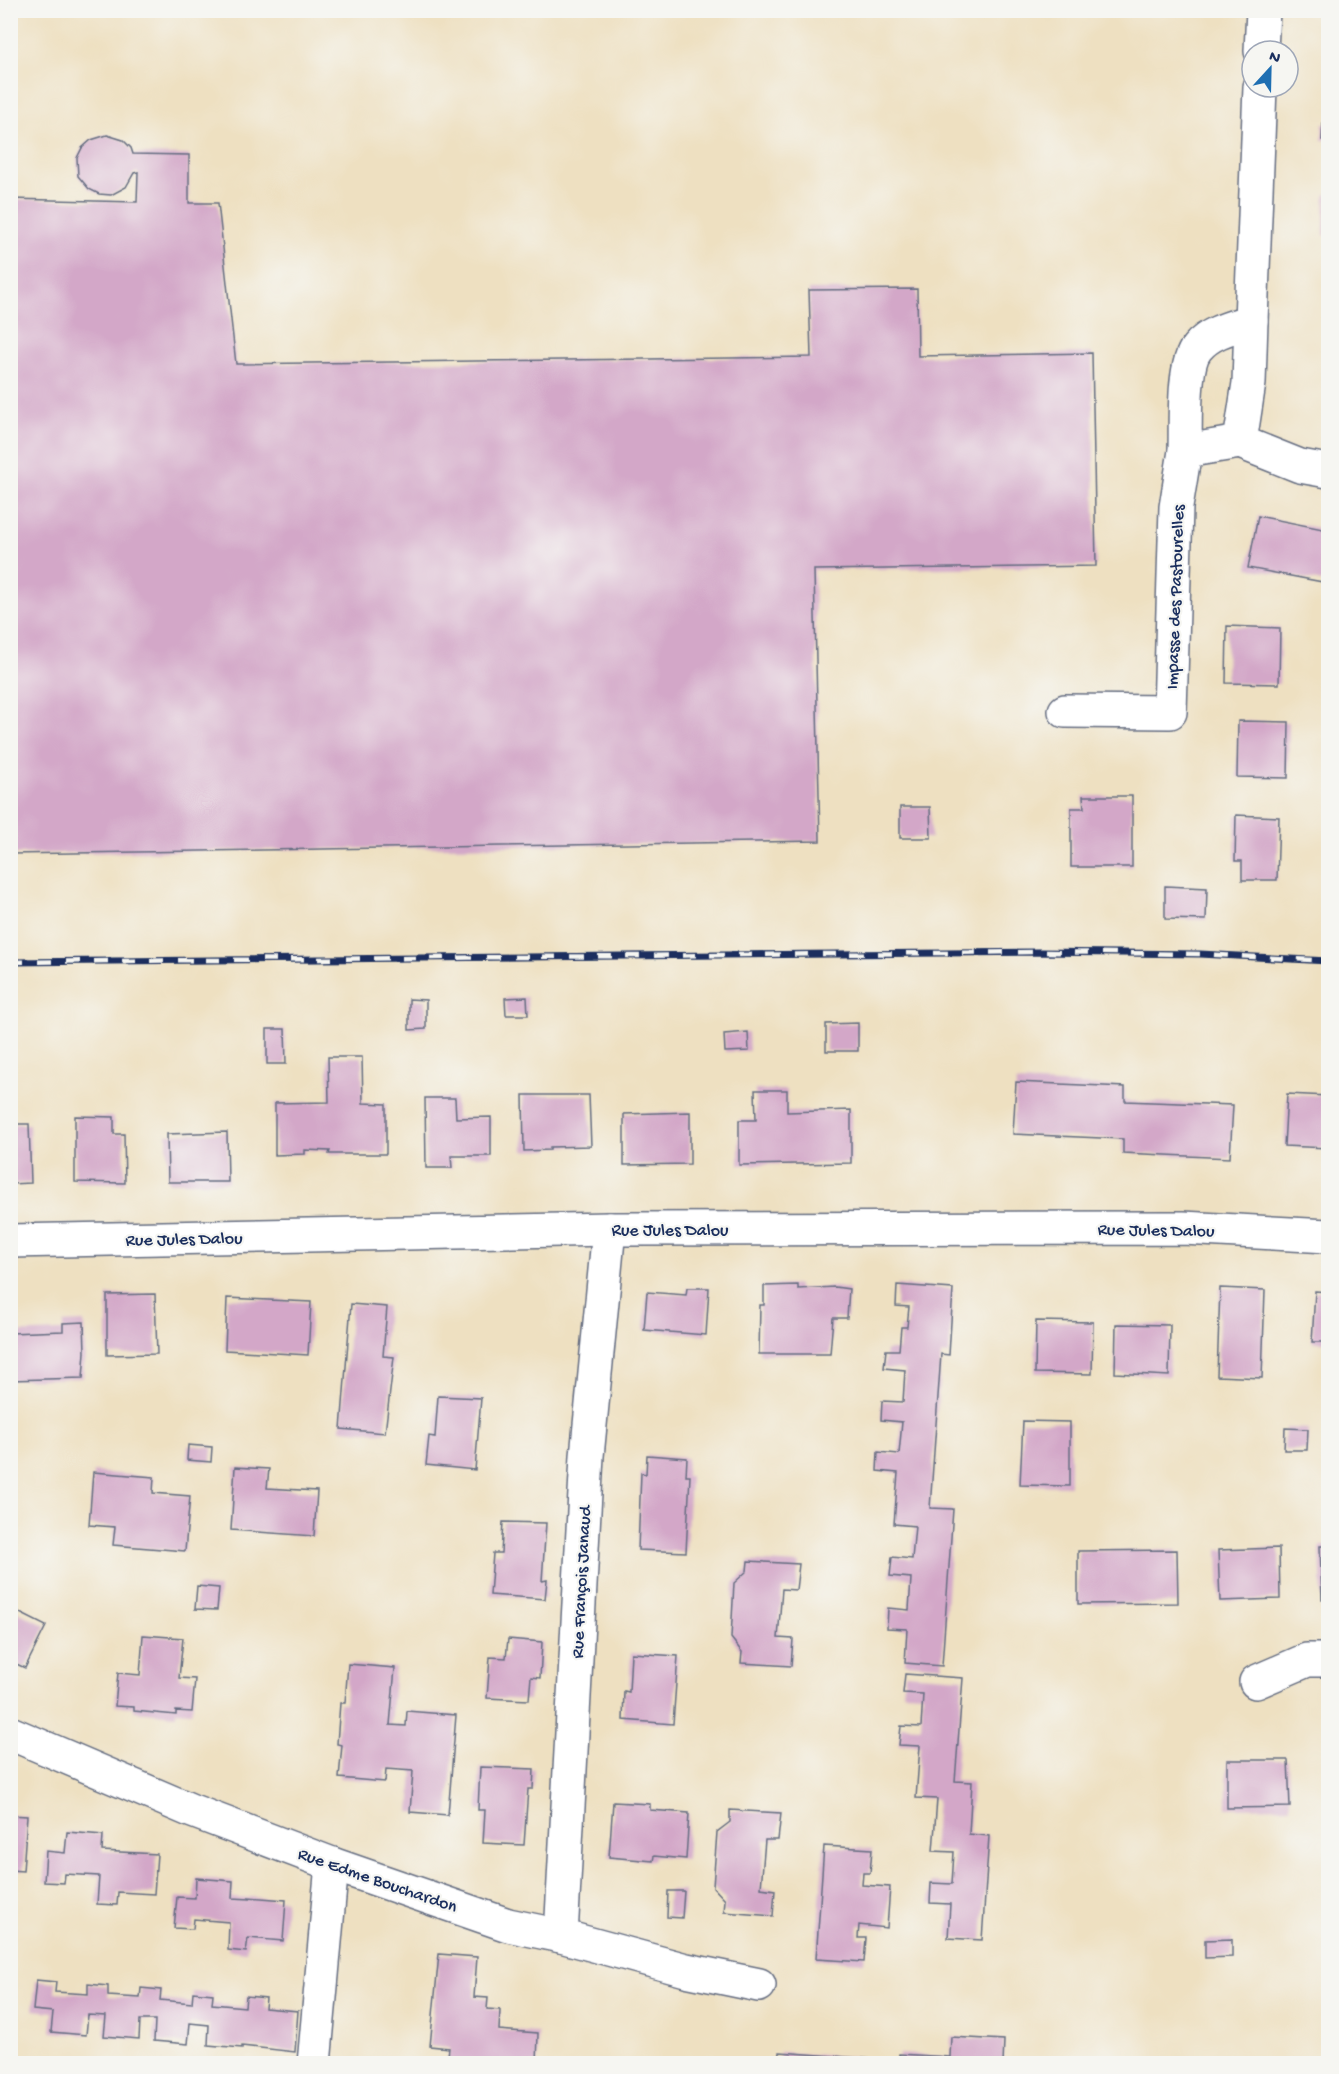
<svg xmlns="http://www.w3.org/2000/svg" width="1339" height="2074" viewBox="0 0 1339 2074" font-family="'Gochi Hand',sans-serif">
  <style>
    .building { fill: #d3a7c8 }
    .lines { fill: none; stroke-linecap: round; stroke-linejoin: round }
    .minor-casing { stroke: #656d81; stroke-width: 36 }
    .minor { stroke: #fff; stroke-width: 33 }
    .rail-casing { stroke: #1b2f5e; stroke-width: 7 }
    .rail { stroke: #f6f6f2; stroke-width: 4.5; stroke-dasharray: 14; stroke-linecap: butt }
    .labels { text-anchor: middle; stroke-width: 4.5; stroke-linejoin: round; paint-order: stroke }
    .street-label { font-size: 18px; fill: #1b2f5e; stroke: #f6f6f2 }
  </style>
  <rect width="100%" height="100%" fill="#f6f6f2"/>
  <filter id="ink" filterUnits="userSpaceOnUse"><feTurbulence type="fractalNoise" baseFrequency=".0167" numOctaves="2"/><feDisplacementMap in="SourceGraphic" scale="12" xChannelSelector="R" yChannelSelector="G"/><feConvolveMatrix kernelMatrix="1 2 1 2 8 2 1 2 1" color-interpolation-filters="sRGB"/></filter>
  <filter id="wash" filterUnits="userSpaceOnUse"><feTurbulence type="fractalNoise" baseFrequency=".008" numOctaves="4" result="noise"/><feDisplacementMap in="SourceGraphic" scale="24" xChannelSelector="R" yChannelSelector="G"/><feGaussianBlur stdDeviation="1.35" result="paint"/><feColorMatrix in="noise" values="0 0 0 0 0 0 0 0 0 0 0 0 0 0 0 0 0 1.4 0 .05"/><feComposite in="paint" operator="in"/></filter>
  <g filter="url(#wash)">
    <rect width="100%" height="100%" fill="#eee0c1"/>
    <g id="blocks">
      <g class="building">
        <path d="M1323 123 1328 124V140H1322Z"/>
        <path d="M107 135 123 140 131 148 133 154 189 155V203H218L236 364 811 357 809 290 917 289 918 356 1092 353 1096 566 814 570 820 841 10 854V199L137 202 138 172 134 173 126 187 111 195 99 194 89 189 78 176 77 158 82 148 91 140Z"/>
        <path d="M1325 194H1328V236L1324 235Z"/>
        <path d="M1258 516 1328 530V583L1248 568Z"/>
        <path d="M1227 626 1280 628 1279 684 1226 683Z"/>
        <path d="M1238 721 1289 722 1288 778 1237 777Z"/>
        <path d="M1083 796H1132V867H1071V808H1084Z"/>
        <path d="M900 807H930L931 838H900Z"/>
        <path d="M1236 815 1279 817 1277 880H1242V861H1235Z"/>
        <path d="M1165 886 1207 888 1206 920 1165 919Z"/>
        <path d="M527 997 528 1015H506L505 998Z"/>
        <path d="M409 999 426 1000V1029L409 1030Z"/>
        <path d="M858 1023V1051H826V1024Z"/>
        <path d="M267 1029H285L286 1064H267Z"/>
        <path d="M748 1032 749 1051 725 1052 724 1034Z"/>
        <path d="M328 1057H362L363 1103 386 1104V1154H329L330 1151 305 1150V1154L275 1155V1103L329 1102Z"/>
        <path d="M1016 1082 1125 1087V1101L1233 1105 1230 1158 1123 1153V1139L1013 1134Z"/>
        <path d="M755 1090H787V1112L851 1110V1163L739 1165V1120H756Z"/>
        <path d="M1287 1094 1328 1096V1148L1284 1146Z"/>
        <path d="M523 1095H589L591 1146 550 1147V1150L524 1151Z"/>
        <path d="M425 1098H455L456 1118 491 1117V1156H451L452 1168H426Z"/>
        <path d="M690 1112V1164L624 1165V1114Z"/>
        <path d="M75 1116 114 1117V1134H124L125 1183 75 1182Z"/>
        <path d="M10 1124H29L31 1183 10 1184Z"/>
        <path d="M227 1132 228 1182H168L167 1134Z"/>
        <path d="M798 1285V1289L835 1287 849 1289 847 1318H833L830 1354H759L760 1305H764V1286Z"/>
        <path d="M897 1285 953 1289 949 1355 941 1354 930 1508 953 1509 942 1666 905 1663 907 1629 887 1628 888 1608 909 1610 911 1578 890 1576 892 1557 912 1559 915 1526 894 1524 898 1473 877 1471 878 1452 899 1454 902 1422 881 1420 882 1401 903 1402 905 1370 884 1368 886 1350H899L901 1327H907L909 1307 896 1306Z"/>
        <path d="M687 1288H709L706 1335 644 1330 647 1292 686 1295Z"/>
        <path d="M1220 1288 1265 1290 1262 1378 1217 1376Z"/>
        <path d="M1315 1291 1328 1292V1342H1312Z"/>
        <path d="M155 1294 157 1354 107 1355V1295Z"/>
        <path d="M227 1298 311 1302 308 1355 225 1350Z"/>
        <path d="M351 1304 387 1307 383 1356 394 1357 385 1433 341 1429Z"/>
        <path d="M1036 1321 1093 1322 1092 1374 1035 1373Z"/>
        <path d="M84 1322 85 1352 83 1378 10 1380V1333L63 1331V1323Z"/>
        <path d="M1116 1324 1170 1325 1169 1376 1115 1373Z"/>
        <path d="M438 1396 481 1398 475 1470 426 1465 429 1436 435 1437Z"/>
        <path d="M1023 1421 1070 1422V1486L1020 1485Z"/>
        <path d="M1285 1428 1308 1429 1307 1450H1284Z"/>
        <path d="M188 1445 212 1447 211 1462 187 1460Z"/>
        <path d="M647 1455 687 1458 686 1476H690L686 1552 638 1550 641 1473 646 1474Z"/>
        <path d="M235 1467 269 1469 267 1488 317 1491 314 1536 231 1530Z"/>
        <path d="M93 1472 154 1477 153 1493 190 1496 185 1551 113 1545 115 1527 89 1525Z"/>
        <path d="M503 1522 546 1523 542 1581 547 1580 545 1599 490 1595 493 1553H501Z"/>
        <path d="M1320 1546H1328V1599H1322Z"/>
        <path d="M1279 1548 1280 1599 1220 1601 1218 1550Z"/>
        <path d="M1177 1550 1178 1603 1078 1604V1551Z"/>
        <path d="M748 1561 799 1564 796 1590 782 1589 778 1638 793 1639 791 1666 741 1663 742 1652 731 1638 734 1583 747 1571Z"/>
        <path d="M197 1586 219 1588 217 1610 195 1609Z"/>
        <path d="M10 1608 46 1626 25 1668 10 1661Z"/>
        <path d="M143 1635 183 1638 179 1678 195 1679 192 1712 176 1711V1715L134 1711V1707L115 1706 118 1673 140 1675Z"/>
        <path d="M508 1639 542 1642 540 1678 531 1677 529 1700 487 1698 490 1657 506 1658Z"/>
        <path d="M631 1653 678 1656 673 1724 623 1720 624 1691 629 1692Z"/>
        <path d="M348 1664 395 1668 390 1725 406 1726 407 1711 456 1715 448 1815 410 1812 413 1771 386 1769 385 1782 339 1778 342 1745 337 1744 340 1703H345Z"/>
        <path d="M905 1674 963 1678 955 1781 972 1782 969 1834 989 1836 982 1940 948 1938 950 1904 930 1903 931 1883 952 1884 954 1852 933 1851 937 1799 916 1798 920 1746 899 1745 901 1726 921 1727 923 1694 903 1693Z"/>
        <path d="M1227 1760H1288L1290 1807 1227 1808Z"/>
        <path d="M480 1767 534 1769 533 1789H528L524 1845 483 1843 485 1810H478Z"/>
        <path d="M613 1802 650 1804V1810L689 1813 686 1859 654 1856 653 1861 609 1857Z"/>
        <path d="M730 1810 781 1813 778 1840H765L761 1888 775 1890 773 1916 724 1912 725 1900 713 1887 717 1832 730 1822Z"/>
        <path d="M10 1815 27 1816 23 1871 10 1870Z"/>
        <path d="M67 1832 103 1835 102 1851 157 1854 154 1894 118 1892 117 1905 97 1904 99 1876 65 1874 64 1883 44 1882 46 1851 65 1853Z"/>
        <path d="M824 1846 872 1849 870 1873H863L862 1885 890 1887 887 1928 859 1925 858 1938H866L864 1962 816 1959Z"/>
        <path d="M196 1878 233 1881 232 1898 250 1899 249 1897 286 1900 283 1941 248 1938 246 1952 228 1950 229 1922 194 1919 193 1929 174 1928 177 1897 195 1898Z"/>
        <path d="M668 1891H684L682 1918 667 1917Z"/>
        <path d="M1232 1939V1957L1205 1958V1940Z"/>
        <path d="M439 1954 477 1957 474 1997 488 1998 487 2009 500 2010 499 2030 538 2033 537 2064H447L449 2048 430 2046Z"/>
        <path d="M36 1980 56 1982 55 1992 88 1994V1984L108 1986V1996L140 1998 141 1988 161 1990 160 2000 192 2003 193 1992 213 1994 212 2004 245 2007 246 1996 266 1998 265 2008 298 2011 295 2052 242 2046V2048L208 2045 209 2025 190 2023 188 2044 154 2041 155 2020H140L139 2039 104 2036 106 2016 88 2015 86 2035 51 2032 53 2012 33 2010Z"/>
        <path d="M951 2037 1004 2040 1003 2064H898L899 2054 950 2057Z"/>
        <path d="M780 2052 886 2060V2064H779Z"/>
      </g>
    </g>
  </g>
  <g filter="url(#ink)">
    <use href="#blocks" fill-opacity="0" stroke="#656d81" stroke-width="1.5"/>
    <g class="lines">
      <g class="minor-casing">
        <g id="minor">
          <path d="M1261 51 1263 10"/>
          <path d="M1251 321 1249 383 1240 442 1185 451C1186 427 1182 366 1197 348 1210 332 1232 327 1251 321Z"/>
          <path d="M1251 321 1260 87"/>
          <path d="M1240 442 1300 466 1328 471"/>
          <path d="M1065 711 1170 712 1176 507 1185 451"/>
          <path d="M10 1241 609 1229 1183 1228 1328 1236"/>
          <path d="M1256 1682 1307 1660H1328"/>
          <path d="M10 1733 190 1810 332 1864 508 1925 561 1936 686 1970 759 1985"/>
          <path d="M561 1936 587 1456 609 1229"/>
          <path d="M314 2064 332 1864"/>
        </g>
      </g>
      <use href="#minor" class="minor"/>
      <g class="rail-casing">
        <path id="rail" d="M10 962 1039 952 1200 954 1328 961"/>
      </g>
      <use href="#rail" class="rail"/>
    </g>
  </g>
  <g class="labels">
    <g class="street-label">
      <text transform="translate(1174 597) rotate(-88)" y="6">Impasse des Pastourelles</text>
      <text x="670" y="1235">Rue Jules Dalou</text>
      <text transform="translate(1156 1229) rotate(1)" y="6">Rue Jules Dalou</text>
      <text transform="translate(184 1238) rotate(-1)" y="6">Rue Jules Dalou</text>
      <text transform="translate(580 1582) rotate(-87)" y="6">Rue François Janaud</text>
      <text transform="translate(378 1879) rotate(19)" y="6">Rue Edme Bouchardon</text>
    </g>
  </g>
  <rect width="1339" height="2074" fill="none" stroke="#f6f6f2" stroke-width="36"/>
  <g transform="translate(1270 69) rotate(22)"><circle r="28" fill="#f6f6f2" stroke="#9ea6b7" stroke-width="1.5"/>
  <path d="M0-4.5L10 22L0 15L-10 22Z" fill="#1f6fb2"/>
  <text y="-9" font-size="16" font-weight="bold" text-anchor="middle" fill="#1b2f5e">N</text>
  </g>
</svg>
